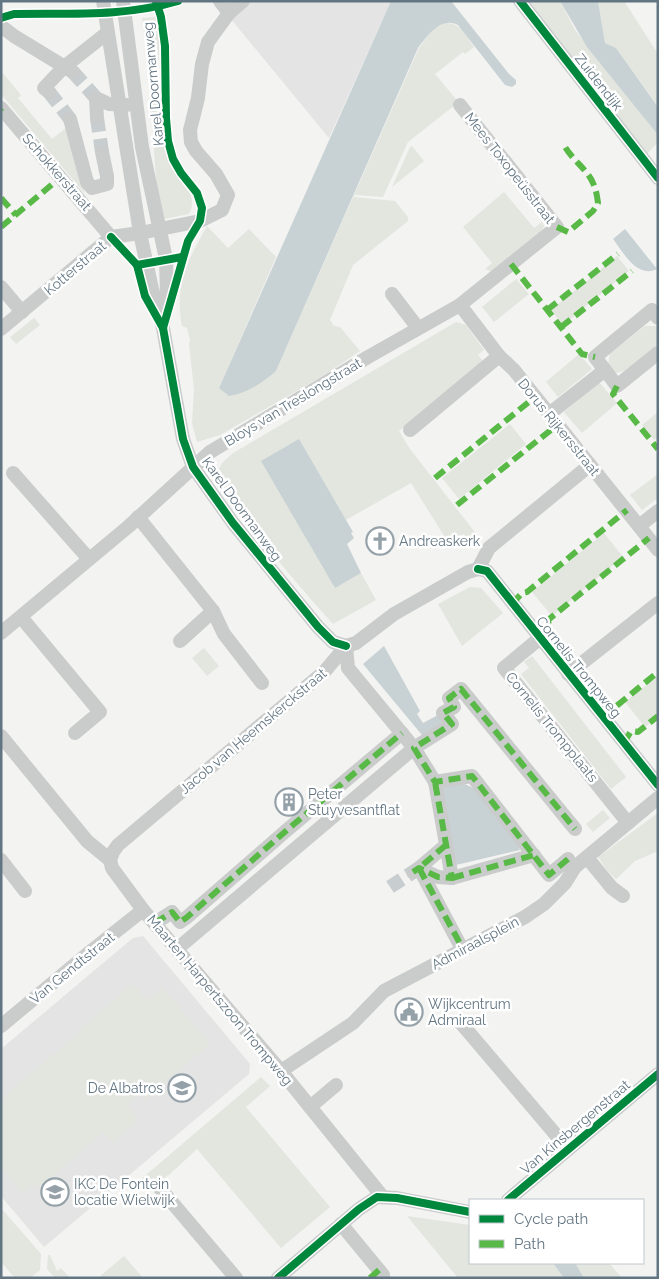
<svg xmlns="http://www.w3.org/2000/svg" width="659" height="1279" viewBox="0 0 659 1279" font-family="Raleway,sans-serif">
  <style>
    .built { fill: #e3e4e3 }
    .green { fill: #e2e6df }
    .water { fill: #c8d2d4 }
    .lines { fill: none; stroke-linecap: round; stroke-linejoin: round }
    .minor-tunnel { stroke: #c8cdd0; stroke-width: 14; stroke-dasharray: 14 7; stroke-linecap: butt }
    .minor { stroke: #cacccc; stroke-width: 14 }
    .quiet { stroke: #58b947; stroke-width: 6; stroke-dasharray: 12 6; stroke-linecap: butt }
    .cycleway-casing { stroke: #fff; stroke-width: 11 }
    .cycleway { stroke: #00873e; stroke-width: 8 }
    .labels { text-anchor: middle; stroke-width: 5; stroke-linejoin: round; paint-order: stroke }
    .street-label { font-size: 14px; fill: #627582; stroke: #fff }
    .poi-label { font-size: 14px; fill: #627582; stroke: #fff; text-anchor: start }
  </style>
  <rect width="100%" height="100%" fill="#f3f3f1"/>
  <g class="built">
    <path d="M216 1H391L329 138Z"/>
    <path d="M143 936 250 1064 249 1074 44 1247 1 1196V1049L133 938Z"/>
  </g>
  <g class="green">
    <path d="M525 1H560L575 30 658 135V142L645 156Z"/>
    <path d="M598 1H624L658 54V106L616 48 605 43Z"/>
    <path d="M157 17C157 26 159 35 159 44 160 89 150 127 174 170 182 184 199 196 189 214L159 220 147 53 142 18Z"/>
    <path d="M445 23C462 23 465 34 474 47L465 54 463 52 435 74 456 99 455 105 408 142 383 197 355 195 354 197 395 201 408 217V221L353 265 330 320 334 326 340 327 360 351 324 375 220 435 197 442 192 423 194 390 189 344 190 340 187 328 182 326C174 287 188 259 207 226L228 248 249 229 276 257 219 388 276 371 419 48 433 29Z"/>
    <path d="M1 71 21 95 18 98 52 139 67 127 85 194 1 94Z"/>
    <path d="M412 146 424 161 392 187 410 147Z"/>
    <path d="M504 192 534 228 542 222 544 226 541 233 492 272 485 269 492 263 463 227Z"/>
    <path d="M617 256 629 271 563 325 551 310Z"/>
    <path d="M516 279 529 294 494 322 482 307Z"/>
    <path d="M34 318 40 325 16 344 10 337Z"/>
    <path d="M456 322 466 325 484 350 478 355 484 362 399 431 410 449 481 540 471 546 463 534 448 542 411 483 346 520 299 440 334 588 361 573 376 600 333 624C306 594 280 564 255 532 241 514 225 495 217 473L222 463 233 453Z"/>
    <path d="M645 326H656L658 328V345L625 371 616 373 608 364 610 354Z"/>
    <path d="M579 354 592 369 558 397 546 382Z"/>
    <path d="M599 382 617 403 582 433 564 412Z"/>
    <path d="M658 412V437L654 440 642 425Z"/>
    <path d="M510 424 526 444 459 499 442 478Z"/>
    <path d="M658 474V498L642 510 630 495Z"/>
    <path d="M604 533 623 557 552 616 532 592Z"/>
    <path d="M470 587 481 588 503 613 462 646 438 604Z"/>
    <path d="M204 648 219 666 207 676 192 658Z"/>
    <path d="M532 656 626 777 611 789 521 674 529 668 524 662Z"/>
    <path d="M658 676V716L645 727 625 702Z"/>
    <path d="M603 810 610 818 593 832 586 824Z"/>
    <path d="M658 813V851L635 861 616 879 607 870 598 857Z"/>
    <path d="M133 984 148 1001 163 988 210 1044 145 1099 140 1094 127 1105 139 1120 113 1142 104 1132 39 1187 35 1183 23 1193 1 1168V1099L78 1034 77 1032Z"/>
    <path d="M261 1077 270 1086 246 1107 330 1207 281 1248 197 1149 170 1174 148 1190 140 1180Z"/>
    <path d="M1 1208 41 1254 40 1270 30 1278H15L1 1262Z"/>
    <path d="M407 1216 470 1225V1263H609L622 1278H458Z"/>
    <path d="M48 1255H50L57 1271 61 1268 70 1278H55L47 1269Z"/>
    <path d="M124 1256 143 1278H98Z"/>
  </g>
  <g class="water">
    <path d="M391 1H451L509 74 516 80V84L512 87 505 85 458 25C441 16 427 36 418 48L276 371C262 383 247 393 229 396L219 388Z"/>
    <path d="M560 1H598L605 43 616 48 658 107V135L587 47Z"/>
    <path d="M625 229 657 269C637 279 623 252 613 239Z"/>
    <path d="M299 439 353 532 351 533 354 538 347 544 361 573 335 588 261 461Z"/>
    <path d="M384 646 420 711 417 714 423 723 438 715 442 724 422 735 363 664Z"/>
    <path d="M461 783C488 790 509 826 520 850L456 865 441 786Z"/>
    <path d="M553 1263H575L584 1278H564Z"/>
  </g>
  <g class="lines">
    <g class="minor-tunnel">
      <path d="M73 72 96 98"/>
      <path d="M49 92 70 119"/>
      <path d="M97 118 102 152"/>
      <path d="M390 887 413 872"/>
    </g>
    <g class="minor">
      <path d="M103 1 140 233 152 289 163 328 183 439 193 467 233 523 318 627 333 642 346 646"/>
      <path d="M123 1 142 147 166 259 167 297 164 320"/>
      <path d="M220 1 229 13"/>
      <path d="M520 1 658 178"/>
      <path d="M1 26 14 36 73 72"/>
      <path d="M49 92 44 88 64 67 107 33"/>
      <path d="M1 108 111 237"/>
      <path d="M97 118 96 98 109 104 127 105"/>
      <path d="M70 119 87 182 92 188 107 184V176L102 152"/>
      <path d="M1 287 22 312"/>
      <path d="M392 294 418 328"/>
      <path d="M460 305 499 356 514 370 658 550"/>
      <path d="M658 318 652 310 595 357 617 386 658 353"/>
      <path d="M1 329 111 237 140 233 200 221 222 210 228 195 216 174 196 151 191 142 190 130 198 98 202 64 208 42 229 13 243 1"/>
      <path d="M549 414 605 370"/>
      <path d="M410 430 499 356"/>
      <path d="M13 473 89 559"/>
      <path d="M138 517 213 611 224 634 262 683"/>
      <path d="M639 526 658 511"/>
      <path d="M478 569 487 571 658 785"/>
      <path d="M21 617 100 712 75 733"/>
      <path d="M1 633 129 526 210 452 368 357 460 305 557 227 460 105"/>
      <path d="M540 638 504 668 628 823"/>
      <path d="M180 641 213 611"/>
      <path d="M346 646 348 668 414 748 435 782 472 776 549 875 568 859"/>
      <path d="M568 674 658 603"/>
      <path d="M1 736 87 841 110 860 112 868 143 910 281 1071 382 1196"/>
      <path d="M446 845 419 868 460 945"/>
      <path d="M588 856 589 860 612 888 623 896"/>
      <path d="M1 860 25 891"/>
      <path d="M110 860 113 852 118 845 325 671 346 646 356 643 394 614 468 572 478 569 489 548 590 465"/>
      <path d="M413 872 419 868 438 877 452 878 435 782"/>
      <path d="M452 878 534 855"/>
      <path d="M155 923 172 912 180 922 186 918 287 830 402 733"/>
      <path d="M177 949 414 748 452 724 443 713 454 707 449 698 461 689 575 829"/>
      <path d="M460 1022 568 1149"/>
      <path d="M1 1026 90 952 143 910"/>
      <path d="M281 1071 353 1023 384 991 525 917 544 904 565 883 575 867 658 798"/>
      <path d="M310 1107 336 1085"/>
      <path d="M159 1187 236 1278"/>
      <path d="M508 1200 658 1074"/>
      <path d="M341 1224 383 1275 380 1278"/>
      <path d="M278 1278 359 1209 377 1197 397 1198 470 1212"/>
    </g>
    <g class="quiet">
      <path d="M1 109 2 108"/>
      <path d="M1 198 16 215"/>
      <path d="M1 227 61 177"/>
      <path d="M557 227 568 232 593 211 598 203C597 196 596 189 593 183 587 169 572 160 564 145"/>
      <path d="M511 264 582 354 595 357"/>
      <path d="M547 310 618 254"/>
      <path d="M561 327 632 271"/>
      <path d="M617 386 613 394 658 449"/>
      <path d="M435 478 535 397"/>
      <path d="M457 505 557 425"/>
      <path d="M512 604 522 593 527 592 627 510"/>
      <path d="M534 631 549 626 548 620 649 538"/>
      <path d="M603 717 658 672"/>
      <path d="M624 743 631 731 638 732 658 716"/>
      <path d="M446 845 419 868 463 949"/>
      <path d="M568 859 549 875 472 776 435 782 414 748 452 724 443 713 454 707 449 698 461 689 575 829"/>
      <path d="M413 872 419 868 438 877 452 878 435 782"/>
      <path d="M452 878 534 855"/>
      <path d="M155 923 172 912 180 922 186 918 287 830 402 733"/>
      <path d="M370 1278 379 1270"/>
    </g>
    <g class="cycleway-casing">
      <g id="cycleway">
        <path d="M156 1 161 17 165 46 166 118 168 141 173 159 181 173 197 193 202 208 200 221 188 241 163 328 183 439 193 467 233 523 318 627 333 642 346 646"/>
        <path d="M520 1 658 178"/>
        <path d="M1 18 14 14C69 13 125 17 178 1"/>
        <path d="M111 237 137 265 182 257"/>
        <path d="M137 265 145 296 163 328"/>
        <path d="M478 569 487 571 658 785"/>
        <path d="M508 1200 658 1074"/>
        <path d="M278 1278 359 1209 377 1197 397 1198 470 1212"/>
      </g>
    </g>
    <use href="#cycleway" class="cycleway"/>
  </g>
  <defs>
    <g id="church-ring" transform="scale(1.4375)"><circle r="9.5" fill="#fff" stroke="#95a1a9" stroke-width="1.5"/><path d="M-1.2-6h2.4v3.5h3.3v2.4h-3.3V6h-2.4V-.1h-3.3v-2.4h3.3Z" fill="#95a1a9"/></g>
    <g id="building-ring" transform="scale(1.4375)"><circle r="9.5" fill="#fff" stroke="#95a1a9" stroke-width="1.5"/><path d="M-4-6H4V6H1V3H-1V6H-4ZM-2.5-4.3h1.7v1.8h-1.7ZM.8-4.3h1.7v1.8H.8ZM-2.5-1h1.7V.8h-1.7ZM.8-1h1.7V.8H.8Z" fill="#95a1a9"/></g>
    <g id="civic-ring" transform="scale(1.4375)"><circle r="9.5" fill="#fff" stroke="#95a1a9" stroke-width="1.5"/><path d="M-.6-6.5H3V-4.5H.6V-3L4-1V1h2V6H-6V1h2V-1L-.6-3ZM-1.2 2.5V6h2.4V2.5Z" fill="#95a1a9"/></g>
    <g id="school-ring" transform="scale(1.4375)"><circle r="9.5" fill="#fff" stroke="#95a1a9" stroke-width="1.5"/><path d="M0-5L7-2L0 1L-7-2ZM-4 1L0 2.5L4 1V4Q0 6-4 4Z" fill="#95a1a9"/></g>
  </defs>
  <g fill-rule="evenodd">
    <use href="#church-ring" x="380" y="541"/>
    <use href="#building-ring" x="289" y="802"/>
    <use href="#civic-ring" x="409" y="1012"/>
    <use href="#school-ring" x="182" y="1088"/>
    <use href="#school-ring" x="55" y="1192"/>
  </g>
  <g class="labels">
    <g class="street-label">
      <text transform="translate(599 82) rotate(52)" y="5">Zuidendijk</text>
      <text transform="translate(153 84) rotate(-95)" y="5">Karel Doormanweg</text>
      <text transform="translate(510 168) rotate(52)" y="5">Mees Toxopeüsstraat</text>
      <text transform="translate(57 172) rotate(49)" y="5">Schokkerstraat</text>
      <text transform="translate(75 268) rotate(-40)" y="5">Kotterstraat</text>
      <text transform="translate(293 402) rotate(-31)" y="5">Bloys van Treslongstraat</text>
      <text transform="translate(559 427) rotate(51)" y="5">Dorus Rijkersstraat</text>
      <text transform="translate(242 509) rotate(54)" y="5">Karel Doormanweg</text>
      <text transform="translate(579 667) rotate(51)" y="5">Cornelis Trompweg</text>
      <text transform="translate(552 727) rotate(51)" y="5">Cornelis Trompplaats</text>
      <text transform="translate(253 731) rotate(-40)" y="5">Jacob van Heemskerckstraat</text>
      <text transform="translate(475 943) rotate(-28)" y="5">Admiraalsplein</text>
      <text transform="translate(72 968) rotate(-39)" y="5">Van Gendtstraat</text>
      <text transform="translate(220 1000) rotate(50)" y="5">Maarten Harpertszoon Trompweg</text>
      <text transform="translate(575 1127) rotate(-40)" y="5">Van Kinsbergenstraat</text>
    </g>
    <g class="poi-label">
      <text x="399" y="546">Andreaskerk</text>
      <text x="308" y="799">Peter<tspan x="308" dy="16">Stuyvesantflat</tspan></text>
      <text x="428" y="1009">Wijkcentrum<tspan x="428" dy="16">Admiraal</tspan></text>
      <text x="163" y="1093" text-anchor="end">De Albatros</text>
      <text x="74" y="1189">IKC De Fontein<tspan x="74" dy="16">locatie Wielwijk</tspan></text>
    </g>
  </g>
  <rect width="659" height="1279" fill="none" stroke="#627582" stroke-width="5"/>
  <rect x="469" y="1199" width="175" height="65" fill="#ffffff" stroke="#c0c8cd"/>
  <rect x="479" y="1215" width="25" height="8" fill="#00873e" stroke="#c0c8cd"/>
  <text x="514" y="1224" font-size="15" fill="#627582">Cycle path</text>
  <rect x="479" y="1240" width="25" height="8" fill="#58b947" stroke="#c0c8cd"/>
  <text x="514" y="1249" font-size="15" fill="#627582">Path</text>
</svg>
